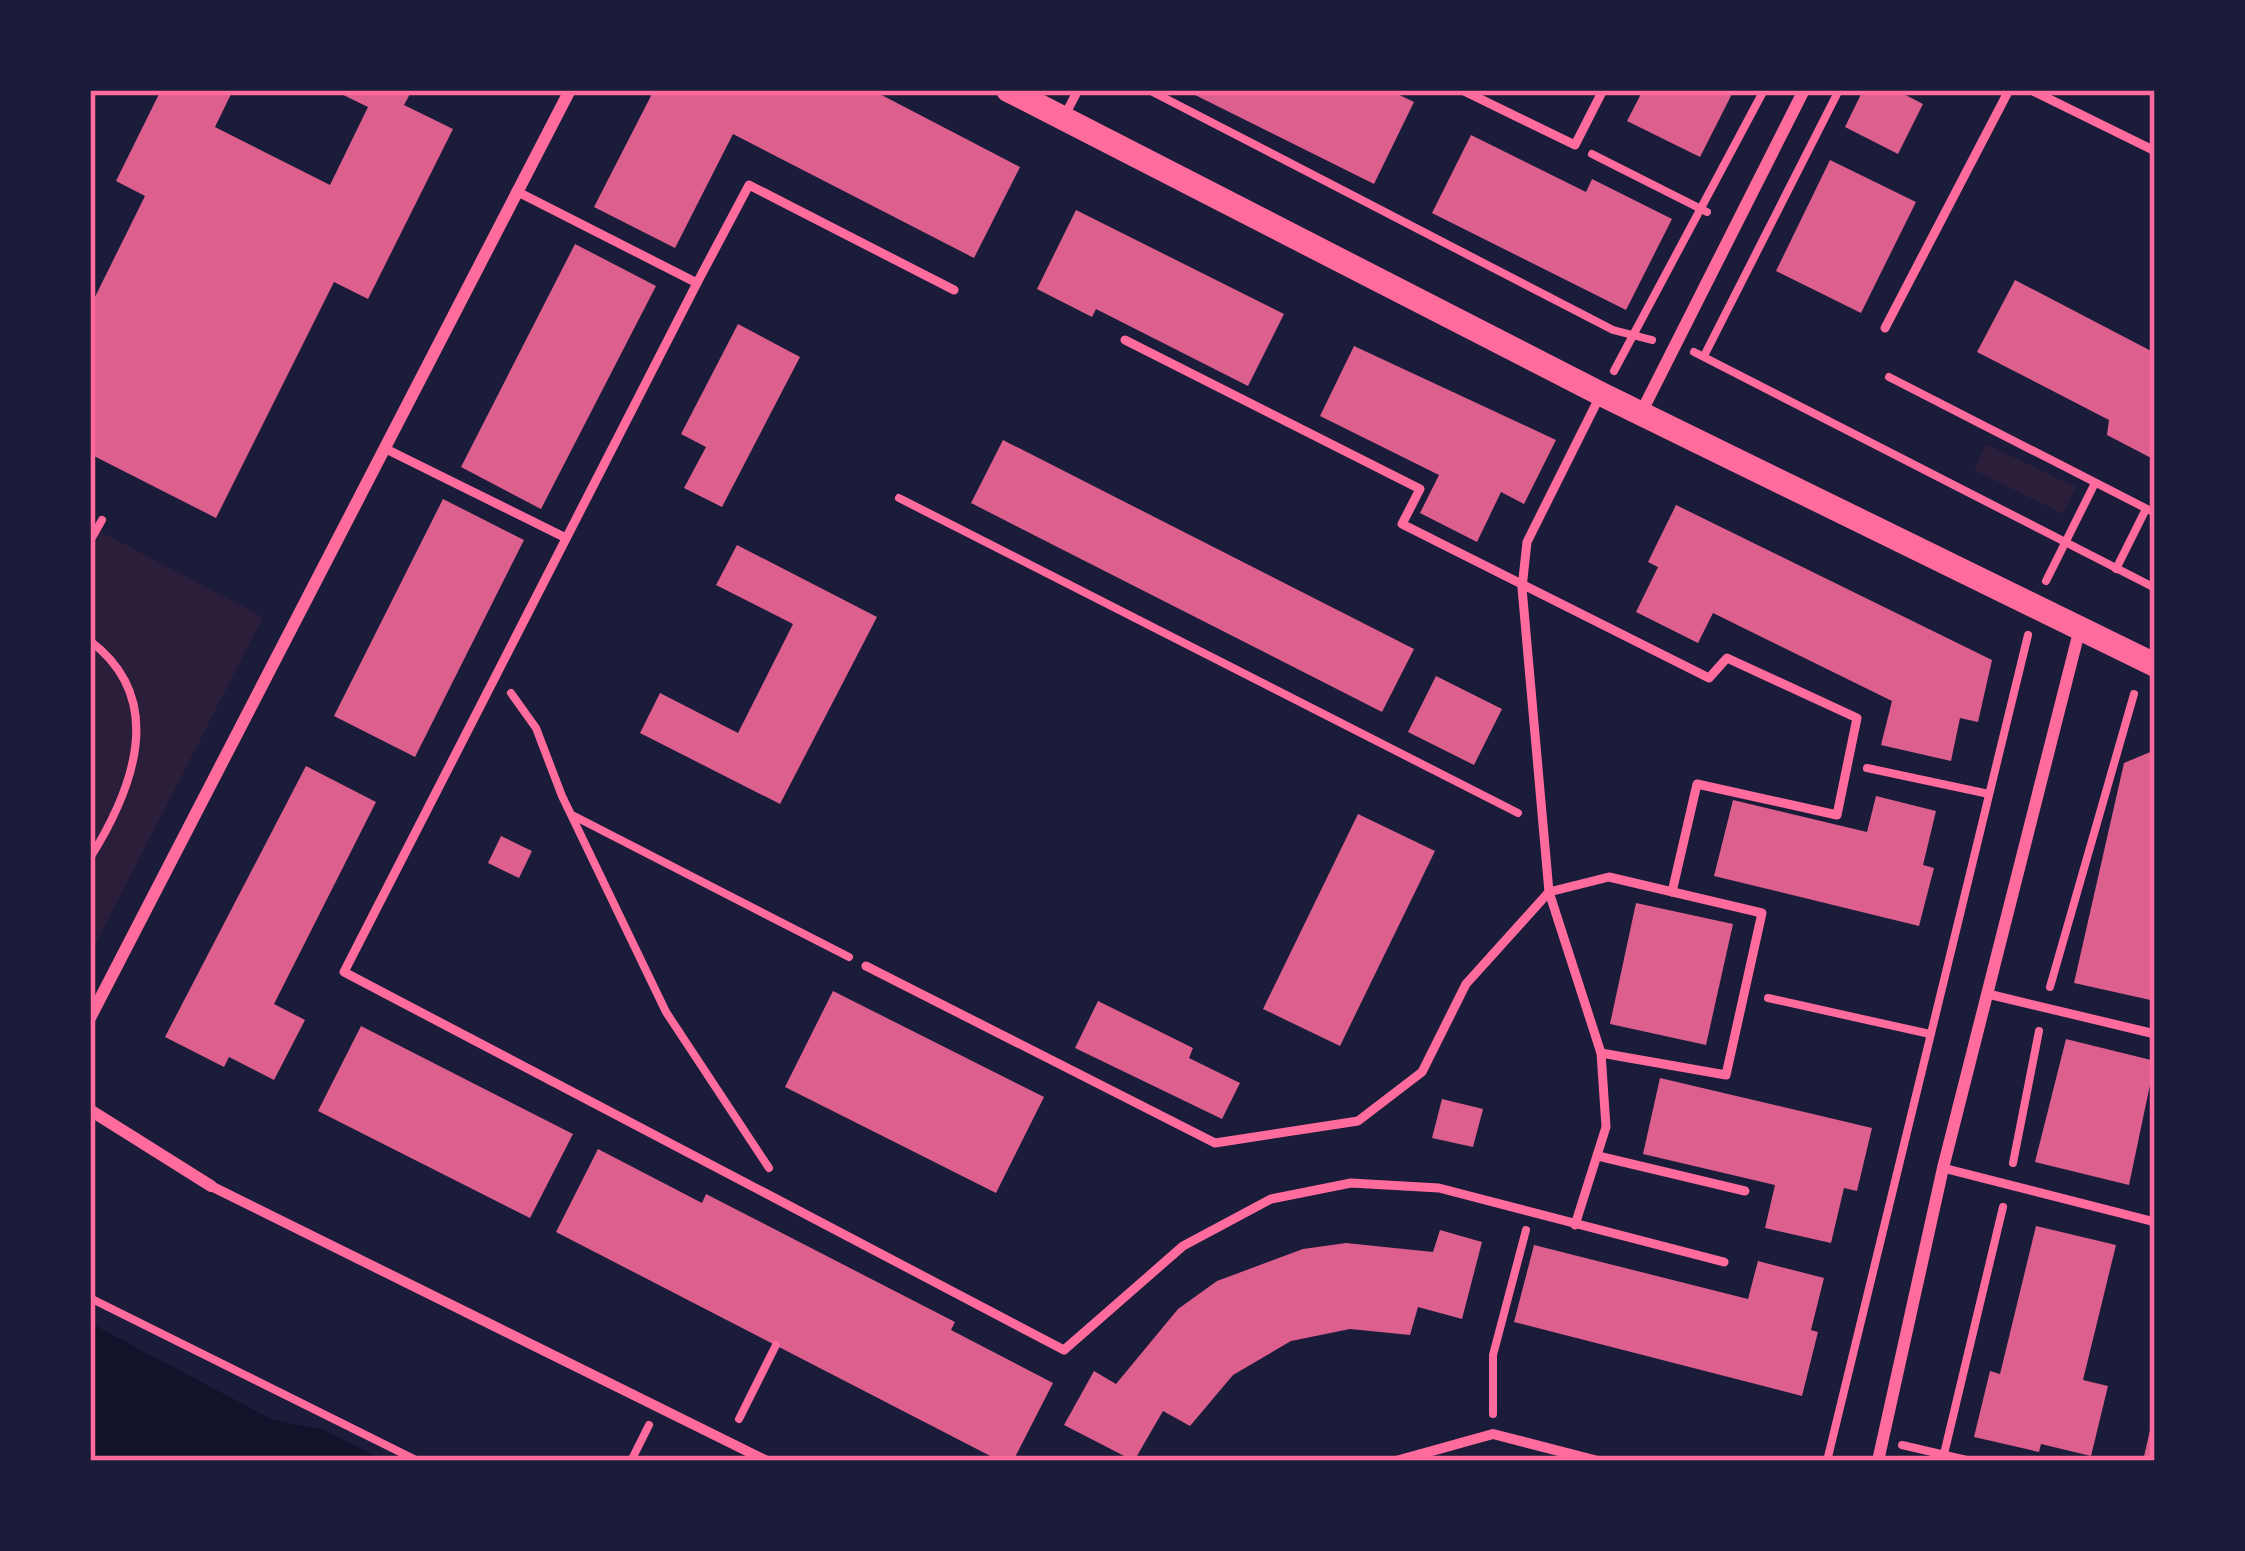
<svg xmlns="http://www.w3.org/2000/svg" width="2245" height="1551" viewBox="0 0 2245 1551" font-family="Spectral,serif">
  <style>
    .green { fill: #2a1e3b }
    .water { fill: #12122b }
    .building { fill: #dd5f8e }
    .lines { fill: none; stroke-linecap: round; stroke-linejoin: round }
    .path { stroke: #ff6b9d; stroke-width: 8 }
    .service { stroke: #ff6b9d; stroke-width: 9 }
    .pedestrian { stroke: #ff6b9d; stroke-width: 10 }
    .minor { stroke: #ff6b9d; stroke-width: 12 }
    .secondary { stroke: #ff6b9d; stroke-width: 24 }
    .neatline { fill: none; stroke: #ff6b9d; stroke-width: 4.5 }
  </style>
  <rect width="100%" height="100%" fill="#1b1b3a"/>
  <g class="green">
    <path d="M1986 444 2076 487 2063 514 1974 470Z"/>
    <path d="M90 526 263 617 90 955Z"/>
  </g>
  <path class="water" d="M90 1323 273 1420 323 1430 386 1461H90Z"/>
  <g class="building">
    <path d="M161 90H233L215 127 330 185 368 107 333 90H412L404 105 453 129 368 299 334 282 216 518 90 454V307L145 196 116 181Z"/>
    <path d="M654 90H872L1020 167 974 258 733 134 675 248 594 207Z"/>
    <path d="M1185 90H1389L1414 102 1374 184Z"/>
    <path d="M1643 90H1734L1700 157 1627 121Z"/>
    <path d="M1863 90H1896L1923 104 1898 154 1845 127Z"/>
    <path d="M1471 135 1586 192 1592 179 1672 219 1626 310 1432 213Z"/>
    <path d="M1830 160 1916 202 1861 313 1776 271Z"/>
    <path d="M1076 210 1284 314 1248 386 1096 309 1092 317 1037 289Z"/>
    <path d="M575 244 656 286 541 509 461 467Z"/>
    <path d="M2015 280 2155 353V460L2107 435 2109 420 1977 352Z"/>
    <path d="M738 324 800 357 722 507 684 488 706 447 681 434Z"/>
    <path d="M1354 346 1556 440 1524 504 1501 492 1477 542 1420 513 1439 475 1320 416Z"/>
    <path d="M1003 440 1414 649 1382 712 971 503Z"/>
    <path d="M443 499 524 540 415 757 334 716Z"/>
    <path d="M1676 505 1992 660 1978 722 1960 718 1951 761 1881 745 1892 701 1713 613 1698 643 1636 612 1658 567 1648 562Z"/>
    <path d="M737 545 877 617 780 804 640 733 660 693 738 733 793 624 716 585Z"/>
    <path d="M1436 676 1502 709 1474 765 1408 732Z"/>
    <path d="M2155 750V1001L2074 983 2124 763Z"/>
    <path d="M306 766 376 802 274 1004 305 1020 274 1080 229 1057 224 1067 165 1037Z"/>
    <path d="M1876 796 1936 811 1923 865 1934 868 1919 926 1714 876 1733 800 1867 832Z"/>
    <path d="M1358 814 1435 851 1340 1046 1263 1009Z"/>
    <path d="M501 836 532 851 519 878 488 863Z"/>
    <path d="M1636 903 1733 924 1706 1045 1610 1024Z"/>
    <path d="M833 991 1044 1097 996 1193 785 1087Z"/>
    <path d="M1098 1001 1193 1048 1189 1058 1240 1083 1222 1119 1075 1048Z"/>
    <path d="M361 1026 573 1134 530 1218 318 1111Z"/>
    <path d="M2066 1039 2155 1061 2129 1185 2035 1162Z"/>
    <path d="M1660 1078 1872 1128 1857 1191 1844 1188 1831 1243 1765 1228 1775 1185 1643 1154Z"/>
    <path d="M1442 1099 1483 1109 1473 1147 1432 1138Z"/>
    <path d="M598 1149 702 1203 706 1194 955 1322 951 1330 1053 1383 1013 1461H1000L556 1232Z"/>
    <path d="M2036 1226 2116 1245 2083 1380 2108 1386 2091 1456 2041 1444 2039 1452 1974 1437 1990 1371 2000 1374Z"/>
    <path d="M1440 1230 1482 1242 1462 1319 1418 1307 1410 1335 1350 1329 1291 1341 1233 1375 1190 1426 1163 1411 1134 1461 1064 1425 1094 1371 1116 1384 1178 1309 1217 1281 1303 1249 1346 1243 1433 1252Z"/>
    <path d="M1534 1245 1748 1299 1758 1261 1824 1278 1811 1330 1818 1332 1802 1396 1514 1322Z"/>
    <path d="M2153 1417 2155 1461H2143Z"/>
  </g>
  <g class="lines">
    <g class="path">
      <path d="M1149 90 1613 330 1652 340"/>
      <path d="M1592 154 1707 212"/>
      <path d="M1694 352 2155 588"/>
      <path d="M1704 356 1839 90"/>
      <path d="M1614 371 1764 90"/>
      <path d="M1889 377 2155 513"/>
      <path d="M899 498 1518 813"/>
      <path d="M90 541 102 520"/>
      <path d="M2116 569 2146 509"/>
      <path d="M2046 581 2095 483"/>
      <path d="M90 641C169 700 132 791 90 858"/>
      <path d="M511 693 536 728 562 796 666 1012 769 1168"/>
      <path d="M1867 768 1989 794"/>
      <path d="M574 816 849 957"/>
      <path d="M2050 987 2134 694"/>
      <path d="M1768 998 1930 1034"/>
      <path d="M2013 1163 2039 1031"/>
      <path d="M90 1298 418 1461"/>
      <path d="M1493 1414V1355L1526 1230"/>
      <path d="M739 1419 776 1345"/>
      <path d="M1902 1445 1971 1461"/>
      <path d="M1944 1454 2003 1207"/>
      <path d="M631 1461 649 1425"/>
      <path d="M1827 1461 2028 635"/>
    </g>
    <g class="service">
      <path d="M1462 90 1575 145 1603 90"/>
      <path d="M2031 90 2155 151"/>
      <path d="M1064 117 1078 90"/>
      <path d="M516 191 697 283 344 972 1064 1350 1183 1246 1271 1199 1351 1183 1439 1188 1724 1262"/>
      <path d="M697 283 749 185 954 290"/>
      <path d="M1885 328 2009 90"/>
      <path d="M1125 340 1420 489 1402 524 1709 678 1727 658 1857 718 1837 815 1697 784 1672 892"/>
      <path d="M384 448 566 538"/>
      <path d="M866 966 1215 1143 1358 1121 1422 1072 1466 984 1549 892 1609 877 1762 913 1726 1075 1601 1053"/>
      <path d="M1988 994 2155 1034"/>
      <path d="M1598 1156 1745 1191"/>
      <path d="M1943 1168 2155 1222"/>
      <path d="M1575 1225 1606 1127 1601 1053 1549 892 1522 588 1527 542 1599 398"/>
    </g>
    <g class="pedestrian">
      <path d="M211 1186 767 1461"/>
      <path d="M1396 1461 1493 1434 1598 1461"/>
    </g>
    <g class="minor">
      <path d="M1641 413 1804 90"/>
      <path d="M90 1018 570 90"/>
      <path d="M90 1110 211 1186"/>
      <path d="M1878 1461 1943 1168 2080 628"/>
    </g>
    <path class="secondary" d="M1008 90 1601 394 2155 665"/>
  </g>
  <rect width="2245" height="1551" fill="none" stroke="#1b1b3a" stroke-width="186"/>
  <rect x="93" y="93" width="2059" height="1365" class="neatline"/>
</svg>
